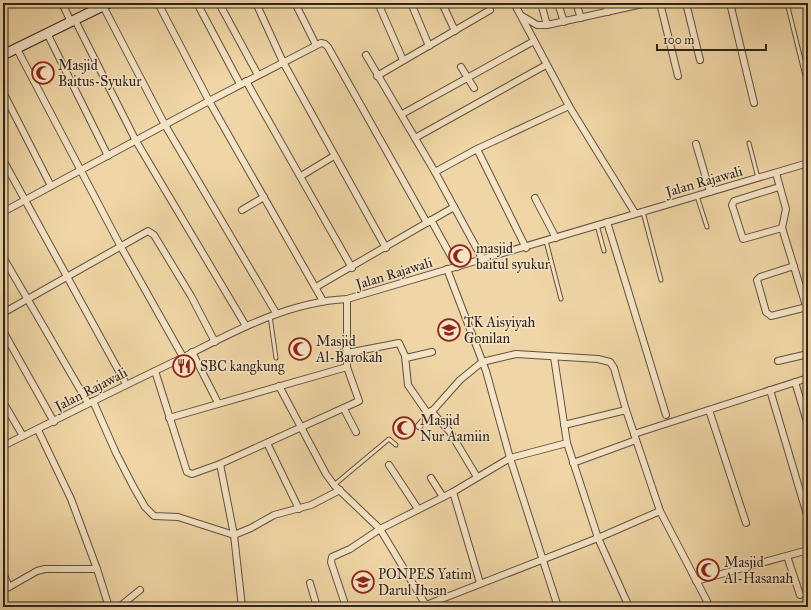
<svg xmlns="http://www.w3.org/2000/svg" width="811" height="610" viewBox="0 0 811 610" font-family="'IM FELL Great Primer',serif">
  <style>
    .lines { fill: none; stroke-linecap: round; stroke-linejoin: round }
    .service-casing { stroke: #60503e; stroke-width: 5 }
    .minor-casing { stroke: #60503e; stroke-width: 8 }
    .secondary-casing { stroke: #30241c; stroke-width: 11 }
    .service { stroke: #f5e4c5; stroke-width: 3 }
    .minor { stroke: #f5e4c5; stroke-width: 6 }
    .secondary { stroke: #f5e4c5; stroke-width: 9 }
    .labels { text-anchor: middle; stroke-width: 3; stroke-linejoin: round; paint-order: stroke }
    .poi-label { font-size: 14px; fill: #30241c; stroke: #f5e4c5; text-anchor: start }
    .street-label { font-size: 14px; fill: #30241c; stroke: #f5e4c5 }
  </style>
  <rect width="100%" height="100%" fill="#f0d6a6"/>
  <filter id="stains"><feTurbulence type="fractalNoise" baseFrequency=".005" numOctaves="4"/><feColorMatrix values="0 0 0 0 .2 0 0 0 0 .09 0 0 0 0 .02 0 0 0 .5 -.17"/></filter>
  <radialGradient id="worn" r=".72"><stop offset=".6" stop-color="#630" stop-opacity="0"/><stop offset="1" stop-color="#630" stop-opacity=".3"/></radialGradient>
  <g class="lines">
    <g class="service-casing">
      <g id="service">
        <path d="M787 3 808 88"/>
        <path d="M749 143 758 178"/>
        <path d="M697 196 707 227"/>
        <path d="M643 212 661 280"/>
        <path d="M597 225 604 251"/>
        <path d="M546 241 561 299"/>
        <path d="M270 316 276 358"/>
        <path d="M334 485 389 439 396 445"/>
      </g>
    </g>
    <g class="minor-casing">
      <g id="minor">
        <path d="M62 3 71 22"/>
        <path d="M158 3 209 101 323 301"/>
        <path d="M197 3 240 84"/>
        <path d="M219 3 258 75"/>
        <path d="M256 3 283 62 386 248"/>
        <path d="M295 3 316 45"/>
        <path d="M378 3 403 60"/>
        <path d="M411 3 429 46"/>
        <path d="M442 3 455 31"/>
        <path d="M514 3 569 106 635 213"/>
        <path d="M541 3 547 25"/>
        <path d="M558 3 564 22"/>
        <path d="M576 3 581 18"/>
        <path d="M605 3 608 12"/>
        <path d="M660 3 678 76"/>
        <path d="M686 3 700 60"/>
        <path d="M730 3 754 103"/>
        <path d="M103 6 165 125 276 313"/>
        <path d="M522 16 537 25H547L647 3"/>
        <path d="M75 20 136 141 246 326"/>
        <path d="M47 33 108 156"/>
        <path d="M17 49 121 247 183 357"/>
        <path d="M366 55 435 172 477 149 569 106"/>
        <path d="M461 67 474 88"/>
        <path d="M377 76 490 10"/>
        <path d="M246 81 352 268"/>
        <path d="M3 92 51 186"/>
        <path d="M404 113 534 41"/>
        <path d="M415 138 546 65"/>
        <path d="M696 144 710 192"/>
        <path d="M477 149 526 248"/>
        <path d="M3 160 126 384"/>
        <path d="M435 172 483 260"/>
        <path d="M776 173 786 209 782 228 808 312"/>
        <path d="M301 176 334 156"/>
        <path d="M779 187 734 201 732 205 743 239 782 228"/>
        <path d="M535 198 556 238"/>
        <path d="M242 210 264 197"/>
        <path d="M3 212 209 101 321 43 325 44 328 47 427 223"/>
        <path d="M431 220 457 267"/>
        <path d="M607 222 666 415"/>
        <path d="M3 257 88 403"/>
        <path d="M794 266 760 277 757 280 766 312 771 316 807 307"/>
        <path d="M447 269 486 371 510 458 558 607"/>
        <path d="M316 287 454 207"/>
        <path d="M3 313 148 231 154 235 191 296 215 342"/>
        <path d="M3 331 54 422"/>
        <path d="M192 352 218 403"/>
        <path d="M347 353 399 343 406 358 432 352"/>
        <path d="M405 356 408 385 428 414"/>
        <path d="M554 357 567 443 598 538 629 607"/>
        <path d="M778 361 808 354"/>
        <path d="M155 371 187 472 192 474 220 464 359 401 347 367V299"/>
        <path d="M795 382 808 425"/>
        <path d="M279 386 326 474 334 485 380 529 427 607"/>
        <path d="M770 390 808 518"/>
        <path d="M93 401 116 453 133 486 145 507 154 516 178 517 234 535 251 528 274 515 311 505 340 490"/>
        <path d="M3 402 23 436"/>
        <path d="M344 409 356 432"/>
        <path d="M709 410 746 523"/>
        <path d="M431 411 450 432 477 477"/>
        <path d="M169 418 347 367"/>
        <path d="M564 425 626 410"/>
        <path d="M419 426 460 380 482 362 516 354 598 359 610 362 614 368 626 410 660 511 710 607"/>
        <path d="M38 430 71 499 97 569"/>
        <path d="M634 434 808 378"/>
        <path d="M267 443 299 509"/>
        <path d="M3 446C62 417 121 387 180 359 233 332 287 302 347 299L808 163"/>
        <path d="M573 463 636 440"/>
        <path d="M220 464 234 535 242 607"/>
        <path d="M389 465 418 509"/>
        <path d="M431 478 443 497"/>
        <path d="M453 492 480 583"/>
        <path d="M787 556 800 595"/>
        <path d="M3 573 9 587 3 590"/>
        <path d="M696 581 808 550"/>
        <path d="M310 583 317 607"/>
        <path d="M9 587 37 571 45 569H97L108 604 98 607"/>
        <path d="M3 600 6 607"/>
        <path d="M119 607 140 590"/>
        <path d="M346 607 331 562 332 557 350 549 380 529 453 492 510 458 567 443"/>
        <path d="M421 607 598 538 660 511"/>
      </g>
    </g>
    <g class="secondary-casing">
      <path id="secondary" d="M3 55 109 3"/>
    </g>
    <use href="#service" class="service"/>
    <use href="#minor" class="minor"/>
    <use href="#secondary" class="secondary"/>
  </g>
  <defs>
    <g id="mosque-ring" transform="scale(1.15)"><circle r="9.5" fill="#f5e4c5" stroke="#8f2418" stroke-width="1.5"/><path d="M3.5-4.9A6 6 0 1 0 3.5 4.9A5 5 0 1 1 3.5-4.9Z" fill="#8f2418"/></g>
    <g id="school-ring" transform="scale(1.15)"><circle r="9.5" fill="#f5e4c5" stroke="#8f2418" stroke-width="1.5"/><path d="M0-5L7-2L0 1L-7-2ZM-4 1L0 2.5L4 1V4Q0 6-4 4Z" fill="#8f2418"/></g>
    <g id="restaurant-ring" transform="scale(1.15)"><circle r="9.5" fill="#f5e4c5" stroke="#8f2418" stroke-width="1.5"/><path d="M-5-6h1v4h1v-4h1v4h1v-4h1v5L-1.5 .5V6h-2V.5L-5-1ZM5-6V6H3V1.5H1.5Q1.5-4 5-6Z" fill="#8f2418"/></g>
  </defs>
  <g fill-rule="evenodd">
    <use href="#mosque-ring" x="43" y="73"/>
    <use href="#mosque-ring" x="460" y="256"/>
    <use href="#school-ring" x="449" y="330"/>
    <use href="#mosque-ring" x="300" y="349"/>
    <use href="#restaurant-ring" x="184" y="366"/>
    <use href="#mosque-ring" x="404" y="428"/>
    <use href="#mosque-ring" x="708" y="570"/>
    <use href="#school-ring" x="363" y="582"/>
  </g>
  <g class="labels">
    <g class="poi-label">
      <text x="58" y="70">Masjid<tspan x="58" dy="16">Baitus-Syukur</tspan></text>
      <text x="476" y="253">masjid<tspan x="476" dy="16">baitul syukur</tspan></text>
      <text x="464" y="327">TK Aisyiyah<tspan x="464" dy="16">Gonilan</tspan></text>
      <text x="316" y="346">Masjid<tspan x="316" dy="16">Al-Barokah</tspan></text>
      <text x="200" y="371">SBC kangkung</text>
      <text x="420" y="425">Masjid<tspan x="420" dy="16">Nur Aamiin</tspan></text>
      <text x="724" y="567">Masjid<tspan x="724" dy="16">Al-Hasanah</tspan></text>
      <text x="378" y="579">PONPES Yatim<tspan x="378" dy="16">Darul Ihsan</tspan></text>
    </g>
    <g class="street-label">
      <text transform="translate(704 181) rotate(-16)" y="5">Jalan Rajawali</text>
      <text transform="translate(394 273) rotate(-17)" y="5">Jalan Rajawali</text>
      <text transform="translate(91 389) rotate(-27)" y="5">Jalan Rajawali</text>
    </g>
  </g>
  <rect width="811" height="610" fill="none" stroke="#f0d6a6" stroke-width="16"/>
  <rect x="4" y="4" width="803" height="602" fill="none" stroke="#30241c" stroke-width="2"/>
  <rect x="8" y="8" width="795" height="594" fill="none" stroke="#30241c"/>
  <path d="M657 44v6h109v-6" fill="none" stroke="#30241c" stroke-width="2"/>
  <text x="663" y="44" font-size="12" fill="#30241c" stroke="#f5e4c5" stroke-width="3" paint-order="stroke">100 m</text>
  <rect width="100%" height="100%" filter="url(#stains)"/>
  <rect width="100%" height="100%" fill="url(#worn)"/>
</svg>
